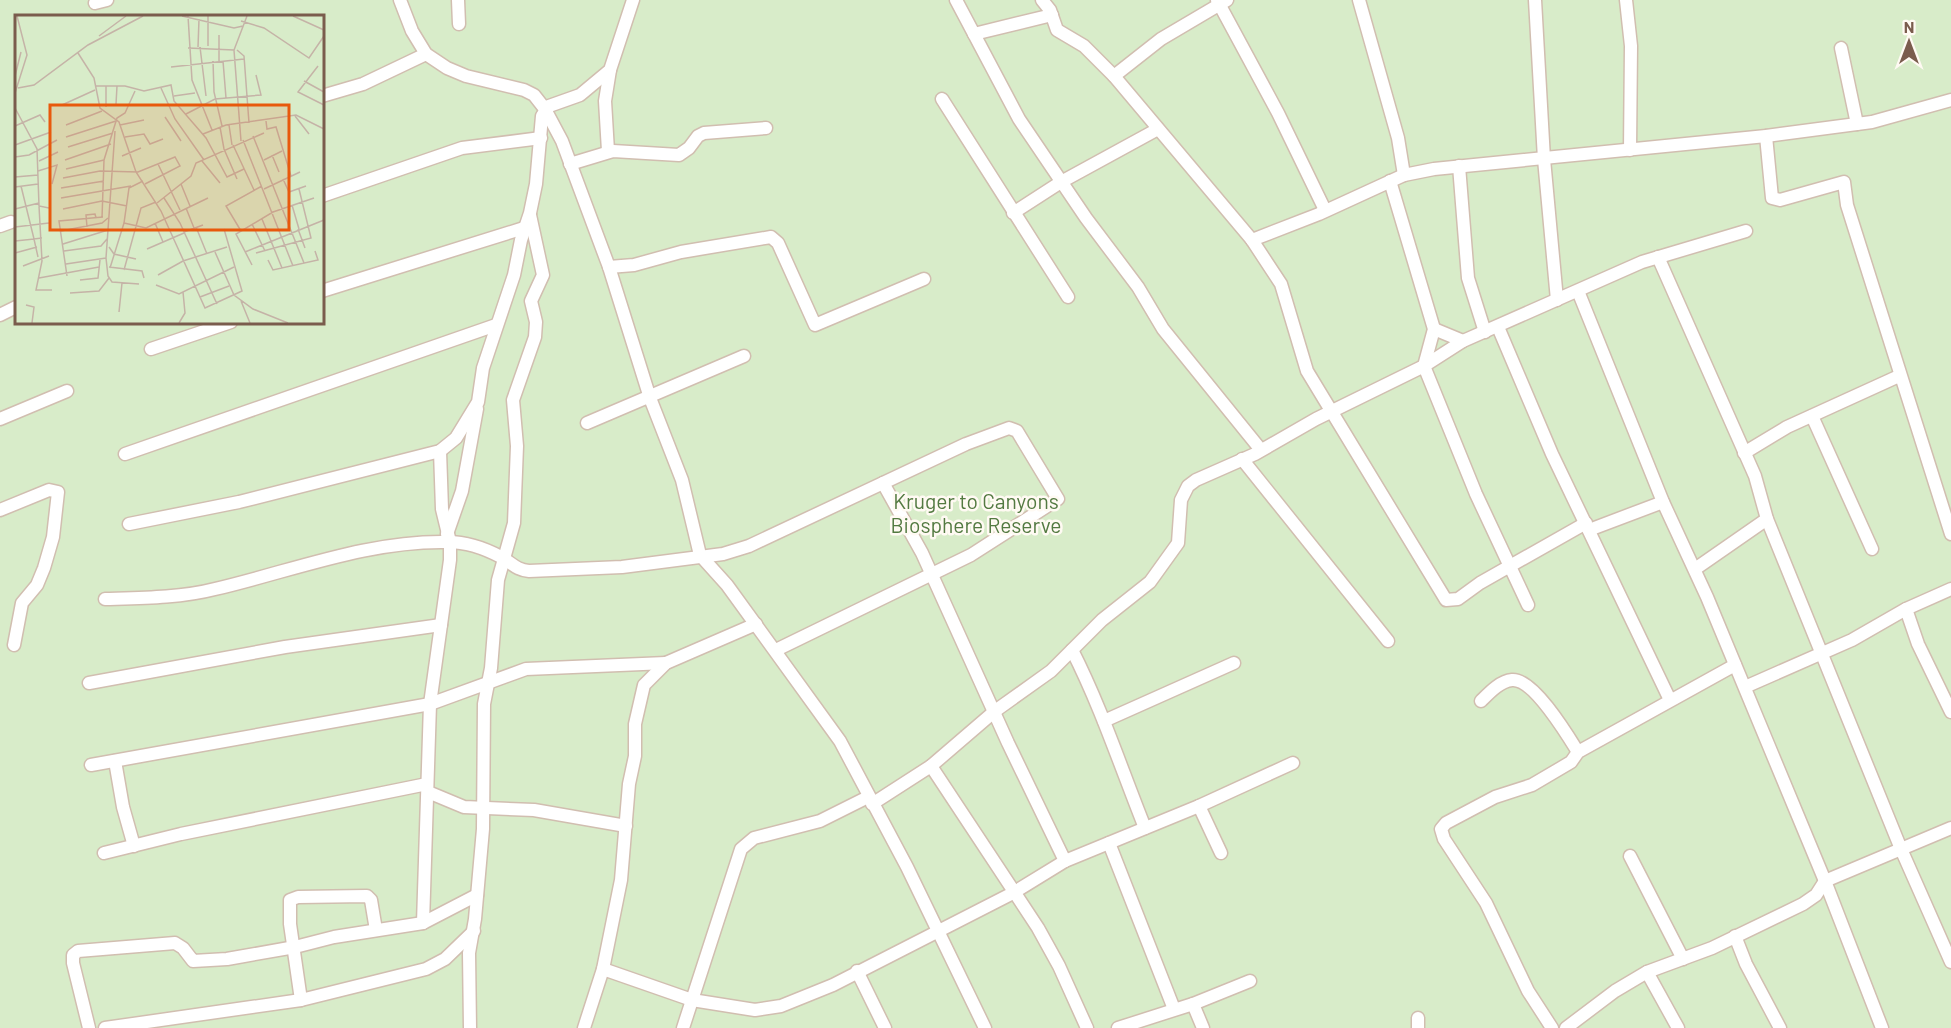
<svg xmlns="http://www.w3.org/2000/svg" width="1951" height="1028" viewBox="0 0 1951 1028" font-family="Barlow,sans-serif">
  <style>
    .green { fill: #d8ecc9; fill-rule: evenodd }
    .lines { fill: none; stroke-linecap: round; stroke-linejoin: round }
    .minor-casing { stroke: #d1beb0; stroke-width: 15 }
    .minor { stroke: #fff; stroke-width: 12 }
    .labels { text-anchor: middle; stroke-width: 5; stroke-linejoin: round; paint-order: stroke }
    .park-label { font-size: 21px; fill: #537a41; stroke: #fffaf3 }
    .inset-road { fill: none; stroke: #c5b3a7; stroke-width: 1.5 }
    .view { fill: #e8590c; fill-opacity: 0.15; stroke: #e8590c; stroke-width: 3 }
    .inset-edge { fill: none; stroke: #7a5c4d; stroke-width: 3 }
  </style>
  <rect width="100%" height="100%" fill="#fdf6ec"/>
  <path class="green" d="M0 0H1951V1028H0ZM16 16H322V322H16Z"/>
  <g class="lines">
    <g class="minor-casing">
      <g id="minor">
        <path d="M400 0 412 31 426 54 447 68 466 76 524 90 534 95 545 109 562 141 609 267 650 398 682 480 700 555 727 585 840 741 907 867 985 1028"/>
        <path d="M458 0 459 24"/>
        <path d="M956 0 1019 119 1086 218 1138 287 1163 329 1261 450"/>
        <path d="M1042 0 1050 10 1057 30 1084 46 1114 76 1252 240 1281 284 1307 371 1446 600 1458 599 1480 583 1586 523"/>
        <path d="M1217 0 1278 113 1325 210"/>
        <path d="M1359 0 1398 138 1404 175"/>
        <path d="M1535 0 1544 159 1557 300"/>
        <path d="M1626 0 1631 46 1630 150"/>
        <path d="M95 3 107 0"/>
        <path d="M974 34 1052 15"/>
        <path d="M1841 48 1857 124"/>
        <path d="M1114 76 1161 39 1227 0"/>
        <path d="M322 96 363 84 426 54"/>
        <path d="M942 99 1068 297"/>
        <path d="M1766 136 1772 198 1780 200 1844 182 1847 205 1951 534"/>
        <path d="M608 151 605 101 610 70"/>
        <path d="M570 164 613 151 679 155 689 148 698 136 704 133 766 128"/>
        <path d="M1459 166 1468 278 1485 332"/>
        <path d="M1390 181 1434 329 1424 366 1476 494 1528 605"/>
        <path d="M322 196 462 148 541 138"/>
        <path d="M1013 213 1061 182 1158 129"/>
        <path d="M0 226 11 222"/>
        <path d="M1252 240 1319 214 1404 175 1434 169 1766 136 1872 122 1951 100"/>
        <path d="M1658 257 1755 476 1767 519 1901 849 1951 962"/>
        <path d="M609 267 634 265 681 252 771 237 778 243 815 325 924 279"/>
        <path d="M322 291 524 228"/>
        <path d="M1578 291 1663 502 1707 597 1825 881 1882 1028"/>
        <path d="M0 315 16 307"/>
        <path d="M1498 327 1552 454 1670 700"/>
        <path d="M1434 329 1463 341"/>
        <path d="M151 349 231 322"/>
        <path d="M1812 416 1872 549"/>
        <path d="M0 419 67 391"/>
        <path d="M587 423 744 356"/>
        <path d="M1744 453 1787 427 1899 376"/>
        <path d="M125 454 496 325"/>
        <path d="M1242 459 1388 641"/>
        <path d="M883 483 922 553 1008 743 1065 861"/>
        <path d="M0 510 49 490 58 492 53 537 44 568 37 585 22 603 14 645"/>
        <path d="M129 524 239 502 440 451 456 438 478 402 483 368 514 275 521 240 530 213 536 184 542 116 549 106 580 95 610 70 633 0"/>
        <path d="M1589 530 1663 502"/>
        <path d="M447 534 462 491 477 409"/>
        <path d="M1695 569 1767 519"/>
        <path d="M105 599C141 598 180 598 215 589 292 571 369 540 448 542 466 542 486 549 501 557 512 563 516 570 529 571L622 567 723 554 749 546 966 444 1009 428 1017 431 1058 499 971 555 776 650"/>
        <path d="M1906 609 1918 644 1951 712"/>
        <path d="M1072 650C1101 707 1121 768 1145 828"/>
        <path d="M89 683 285 647 441 625"/>
        <path d="M1745 687 1852 640 1906 609 1951 589"/>
        <path d="M1481 701C1489 693 1500 681 1512 680 1533 678 1568 736 1578 752"/>
        <path d="M1104 721 1234 663"/>
        <path d="M115 761 123 807 134 846"/>
        <path d="M91 765 430 704 526 669 666 663"/>
        <path d="M931 766 1038 928 1059 966 1087 1028"/>
        <path d="M428 792 464 807 534 810 626 826"/>
        <path d="M872 804 931 766 995 711 1051 671 1102 620 1150 582 1178 543 1181 500 1188 486 1196 480 1255 454 1316 419 1424 366 1463 341 1642 262 1746 231"/>
        <path d="M1199 806 1221 853"/>
        <path d="M1109 843 1174 1009"/>
        <path d="M104 853 181 834 427 784"/>
        <path d="M1630 856 1683 959"/>
        <path d="M423 923 430 704 450 560V542L442 509 440 451"/>
        <path d="M1735 936 1746 964 1780 1028"/>
        <path d="M603 969 692 1000 755 1010 781 1006 833 985 1013 893 1065 861 1199 806 1293 763"/>
        <path d="M857 971 885 1028"/>
        <path d="M1647 972 1678 1028"/>
        <path d="M301 1000 290 924V900L298 897 367 896 371 900 376 930"/>
        <path d="M1193 1004 1203 1028"/>
        <path d="M1418 1018V1028"/>
        <path d="M89 1028 73 963V955L78 951 175 943 183 948 193 961 227 959 295 947 334 937 423 923 477 895"/>
        <path d="M105 1028 301 1000 426 969 445 959 474 931"/>
        <path d="M470 1028 469 953 475 919 483 829 484 704 491 668 498 580 514 523 517 446 513 400 535 337 536 322 531 301 543 275 530 215"/>
        <path d="M584 1028 603 969 621 880 629 784 635 756V724L644 685 666 663 756 624"/>
        <path d="M683 1028 741 849 754 838 820 821 868 797"/>
        <path d="M1118 1028 1193 1004 1250 981"/>
        <path d="M1552 1028 1528 991 1486 903 1444 839 1441 829 1446 823 1495 797 1532 785 1571 762 1578 752 1735 665"/>
        <path d="M1566 1028 1615 991 1647 972 1712 948 1803 904 1816 895 1825 881 1951 828"/>
      </g>
    </g>
    <use href="#minor" class="minor"/>
  </g>
  <g class="labels">
    <g class="park-label">
      <text x="976" y="509">Kruger to Canyons<tspan x="976" dy="24">Biosphere Reserve</tspan></text>
    </g>
  </g>
  <g transform="translate(15 15)">
    <rect width="309" height="309" fill="#fdf6ec"/>
    <path d="M0 1H309V308H0Z" fill="#d8ecc9"/>
    <path class="inset-road" d="M167 1 219 13 228 11M173 1 177 65 197 115M278 1 309 15M226 6 249 13 294 43 309 21M84 21 111 1M193 31V1M183 32 184 4M185 32 191 81M173 33 219 35M222 35 229 41 234 108M63 38 79 63 85 93 104 107 121 157 146 196 190 293 227 276 209 214M198 46 199 77 207 111M204 46V20M208 46 211 83M303 51 283 77 309 90M156 52 229 44M0 61 6 37M289 66 309 77M80 71H110L129 76 156 70 159 86 191 123 212 162 229 154M91 71V92M3 73 19 70 73 30 128 1M146 73 160 104 189 145M0 78 12 40 2 1M159 81 180 78M101 89 102 71M47 90 80 75M0 93 22 134 24 191 34 193M171 99 200 84 246 80 241 60M280 101 294 119M150 102 166 126M251 106 252 114 261 112 276 161M51 110 87 96M105 110 129 105M214 110 217 130M0 111 25 100 30 107M205 112 209 134 222 164M100 116 91 243 93 261 97 267 124 269M188 119 211 110 281 100 309 114M238 121 289 248M51 122 101 106M110 122 129 119 135 129 148 124M228 125 278 251M226 126 219 35 232 1M0 130 36 117M218 130 239 175M53 132 98 118M257 140 264 157M107 141 126 133M0 142 14 140 42 125M50 145 96 129M249 145 267 136M24 146 43 137M187 146 205 168M143 149 165 195M51 154 89 145M23 156 42 150 37 169M0 162 23 160M48 163 85 156 123 157 160 142 165 151 130 169M268 164 274 177 291 171M166 169 175 191M6 171 19 224 27 223M0 172 23 169M46 173 89 166M249 174 285 157M46 183 116 171M149 183 165 208 202 289M87 186 112 191M142 188 176 161 181 148 249 118M277 190 284 214M24 191 27 246 21 275H37M171 193 179 213M0 194 24 188M48 194 87 186M87 203 89 145 102 103 110 98 120 76M247 204 267 253M109 208 131 213 193 183M140 208 148 227M237 209 250 236M0 212 34 208M72 212 71 200 80 199 81 203M181 212 192 239M283 214 290 233M46 216 87 208 93 203M226 216 211 191 247 171M169 217 188 210M0 226 19 224 23 242M48 229 93 215M94 232 99 239 121 244M132 234 169 218M49 236 86 231 92 224M200 237 219 280 238 294 273 308M230 237 309 205M0 238 22 232M241 238 296 223 284 174M253 245 258 255 303 245 300 236M51 249 91 243M237 250 221 219 258 197 299 183M8 251 34 241M94 252 127 256 129 263M95 253 109 208 114 173 128 166M109 255 126 193 141 187M143 260 168 246 212 232M52 261 44 206 88 202M24 263 84 252M65 265 83 263 85 245M141 270 164 279 219 252M55 278 84 276 94 263M185 282 214 271M226 286 235 308M11 290 19 292 17 308M104 297 107 268M164 308 170 298 168 277"/>
    <path class="view" d="M35 90H274V215H35Z"/>
    <rect width="309" height="309" class="inset-edge"/>
  </g>
  <g transform="translate(1909 42)" stroke="#fffaf3" stroke-width="4.5" paint-order="stroke">
  <path d="M0-4.5L10 22L0 15L-10 22Z" fill="#7a5c4d"/>
  <text y="-9" font-size="16" font-weight="bold" text-anchor="middle" fill="#7a5c4d">N</text>
  </g>
</svg>
